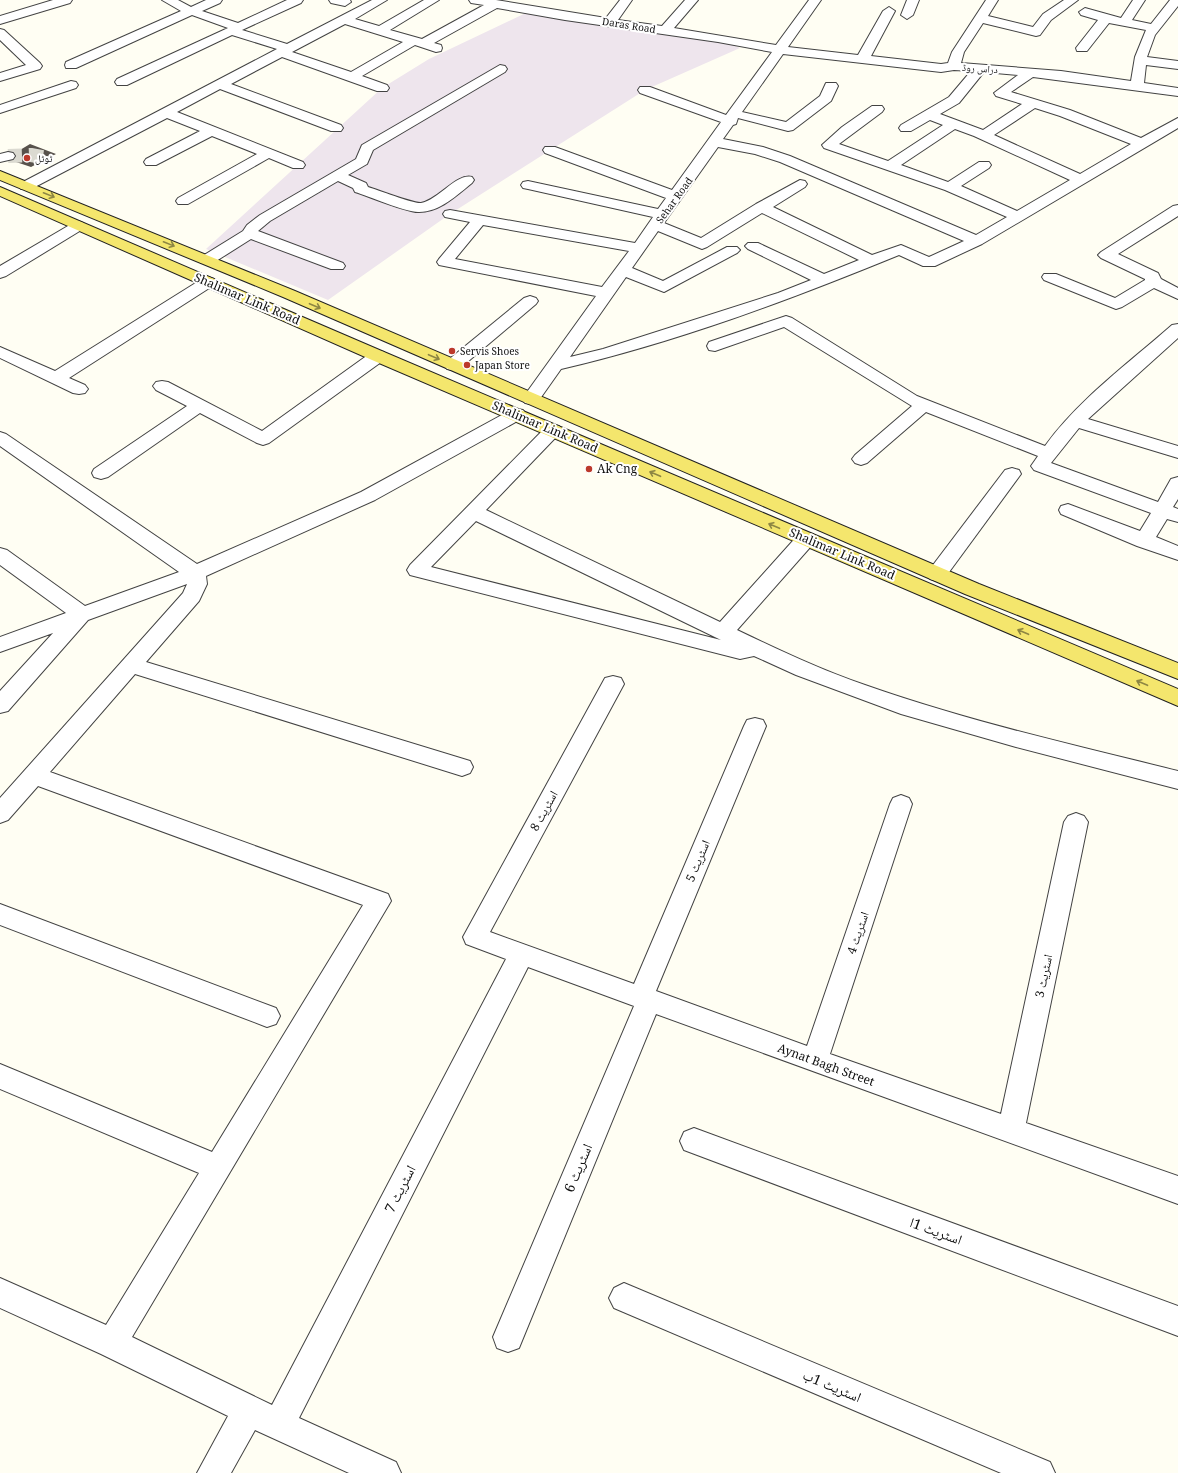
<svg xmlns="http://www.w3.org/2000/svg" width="1178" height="1473" viewBox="0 0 1178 1473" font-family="'Noto Serif','Noto Naskh Arabic',serif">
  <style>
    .industrial { fill: #eee5ed }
    .building { fill: #58524c }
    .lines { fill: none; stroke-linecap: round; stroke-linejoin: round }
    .minor-tunnel { stroke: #dbdad1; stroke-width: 14; stroke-dasharray: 14 7; stroke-linecap: butt }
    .minor-casing { stroke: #434343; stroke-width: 2 }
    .major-casing { stroke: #212121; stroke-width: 2 }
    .minor { fill: #fff; fill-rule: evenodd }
    .major { fill: #f4e66d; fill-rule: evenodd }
    .oneway { stroke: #8d8643 }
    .poi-dot { fill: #bc392b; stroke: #fff; stroke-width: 1.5 }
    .labels { text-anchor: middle; stroke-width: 4; stroke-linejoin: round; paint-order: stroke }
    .far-street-label { font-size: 10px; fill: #101010; stroke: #fff }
    .far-poi-label { font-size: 10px; fill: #101010; stroke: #fff; text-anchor: start }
    .street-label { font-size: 12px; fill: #101010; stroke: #fff }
    .poi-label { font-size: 12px; fill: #101010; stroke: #fff; text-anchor: start }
    .near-street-label { font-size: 14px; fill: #101010; stroke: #fff }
  </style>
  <rect width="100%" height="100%" fill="#fffef3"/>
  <path class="industrial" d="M530 11 718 38 740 48 645 90 450 214 328 300 206 249 382 88 429 59Z"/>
  <path class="building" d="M30 144 56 154 31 167 13 161 16 157 15 153Z"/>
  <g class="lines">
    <path class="minor-tunnel" d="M8 156 31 155 48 158"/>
    <g class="minor-casing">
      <g id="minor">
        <path d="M53 0H72L70 3 0 24V16Z"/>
        <path d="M162 0H178L191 7 206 0H222L220 3 202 11 238 23 287 0H303L301 3 242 30 287 44 372 0H387L355 19 379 26 424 0H439L390 30 422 39 484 5 471 3 469 0H496L606 18 620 0H632L618 20 662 26 685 0H698L674 28 776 45 809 0H821L788 47 858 55 883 11 889 7 895 11 871 56 941 64 948 63 952 52 986 0H998L988 16 1033 27 1043 14 1064 0H1078L1051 20 1040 35 1036 36 983 23 964 52 961 63 1061 71 1131 81 1135 57 1146 30 1109 23 1087 51H1077L1076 48 1098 20 1081 15 1079 12 1085 8 1121 18 1133 0H1145L1132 20 1151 24 1170 0H1178V6L1155 35 1147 57 1178 61V69L1146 65 1144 83 1178 88V96L1033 77 1011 92 1070 110 1141 138 1178 118V128L982 244 935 266H923L899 255C789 300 677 342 561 369L537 403 531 404 525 403 522 399 596 296 439 265 437 262 439 259 470 222 445 217 443 214 445 211 450 210 635 243 653 217 528 189 523 188 521 185 523 182 528 181 658 209 666 198 545 153 543 150 545 147H555L672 190 721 122 640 93 638 90 640 87H650L726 115 772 52 718 42 565 20 497 8 434 43 441 45 442 48 441 51 436 52 415 45 362 76 387 85 389 88 387 91H377L282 57 231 84 341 125 343 128 341 131H331L220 89 177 112 303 162 305 165 303 168H293L269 158 188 204H178L176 201 178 198 257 154 212 136 156 165H146L144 162 146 159 200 131 167 118 31 189H21L19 186 21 183 277 49 232 35 127 85H117L115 82 117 79 228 28 192 15 76 68H66L65 65 66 62 181 11ZM345 24 403 42 351 72 292 52ZM783 54 941 72 954 70 971 71 949 97 901 125 899 128 901 131H911L930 120 943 125 888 161 839 144 882 112 884 109 882 106H872L842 127 822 145 824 148 945 190 1007 217 976 235 790 156 763 147 723 139 733 125 736 124 738 118 788 131 793 130 831 101 838 86 836 83H826L820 96 786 122 742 112ZM984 72 1018 75 994 93 996 96 1022 104 983 130 940 114 959 103ZM1035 108 1060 116 1131 144 1080 174 994 135ZM955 129 974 136 1070 180 1017 211 961 186 989 168 991 165 989 162H979L948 182 901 165ZM718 147 755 154 780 162 964 241 929 257 901 245 872 255 773 207 805 187 807 184 805 181 800 180 756 204 701 238 664 223ZM762 213 859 260 824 274 758 243H748L745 246 748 249 811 280 778 293 603 349 570 357 626 277 664 292 737 253 740 250 737 247H727L663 281 632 268 658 231 702 249 707 247ZM483 225 629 251 602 287 455 259Z"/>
        <path d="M329 0H350L351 2 345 6 331 3Z"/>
        <path d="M907 0H919L913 15 907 19 901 15Z"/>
        <path d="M0 29 4 30 40 63 42 66 40 69 0 81V73L26 65 0 40Z"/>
        <path d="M500 65 505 66 507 69 505 72 373 150 367 164 348 175 366 183 368 187C378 190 414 204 421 203 439 200 456 173 472 177L474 180 472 183C457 195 440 212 419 212 408 213 368 196 355 192L353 188 338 181 270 221 258 231 343 263 345 266 343 269H331L251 239 213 263H201L199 260 201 257 243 231 247 225 260 215 356 159 362 145Z"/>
        <path d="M71 81 76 82 78 85 76 88 0 113V105Z"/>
        <path d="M8 152 13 153 15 156 13 159 0 162V154Z"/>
        <path d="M1178 205V216L1118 254 1158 273 1161 279 1178 288V299L1154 288 1122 307 1116 309 1044 280 1042 277 1044 274H1056L1115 298 1145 280V279L1101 258 1098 255 1101 252 1173 206Z"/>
        <path d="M78 221 83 223 86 226 83 229 6 276 0 278V266L73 223Z"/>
        <path d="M208 277 214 279 216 282 214 285 69 378 85 385 88 389 85 393 79 394 73 393 0 358V347L55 371 202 279Z"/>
        <path d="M530 296 536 298 538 301 536 304 459 369 453 370 447 369 444 365 447 361 524 298Z"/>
        <path d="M786 316 792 318 917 396 1045 446C1079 399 1129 363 1172 325L1178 324V338L1088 419 1178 446V458L1079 428 1051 463 1158 502 1171 479 1178 477V499L1173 507 1178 509V522L1167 519 1156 537 1178 546V560L1137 546 1061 514 1059 510 1061 506 1068 504 1140 531 1151 513 1034 470 1031 466 1038 456 926 412 867 463 861 465 855 463 852 459 855 455 912 406 784 327 715 351 709 350 707 346 709 342Z"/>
        <path d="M378 351 384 352 386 356 384 360 269 443 263 445 257 443 200 413 108 477 101 479 94 477 92 473 94 469 187 406 156 390 153 386 156 382 162 381 168 382 262 431 372 352Z"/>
        <path d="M517 409 523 410 526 414 523 418 375 500 206 576 207 584 199 601 146 662 470 761 473 767 470 773 462 776 135 674 50 772 388 894 391 901 132 1337 272 1405 506 959 466 944 463 937 605 678 613 676 621 678 624 684 490 932 634 984 744 726 747 720 755 718 763 720 766 726 656 991 807 1046 890 804 893 798 901 795 909 798 912 804 830 1054 1001 1114 1064 822 1068 816 1076 813 1084 816 1088 822 1026 1123 1178 1176V1204L656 1014 519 1348 508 1352 497 1348 493 1337 634 1006 528 967 299 1418 396 1462 401 1473H349L255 1430 231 1473H197L228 1416 101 1354 0 1308V1278L106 1325 199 1173 0 1089V1064L212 1152 363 905 38 786 8 820 0 823V798L183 593 187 584 88 620 8 711 0 713V691L53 633 0 652V637L66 613 0 565V548L7 550 85 606 179 572 0 446V432L6 434 197 564 361 492 511 410Z"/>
        <path d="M553 425 559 426 562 430 559 434 486 510 720 622 799 534 806 533 813 534 816 539 813 544 737 630C779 650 821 670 865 685 967 721 1073 745 1178 771V789L1016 747 901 714 796 675 754 656 740 659 410 575 407 570 410 565 547 426ZM476 521 721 640 431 567Z"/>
        <path d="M1012 468 1019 470 1021 474 944 579 937 581 930 579 927 574 930 569 1005 470Z"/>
        <path d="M0 904 276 1008 280 1016 276 1024 267 1027 0 925Z"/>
        <path d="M694 1128 1178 1306V1336L684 1150 680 1141 684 1132Z"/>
        <path d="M624 1283 1050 1462 1055 1473H1001L614 1308 609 1298 614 1288Z"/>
      </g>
    </g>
    <g class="major-casing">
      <g id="major">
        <path d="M0 171 295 291 979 584 1178 663V679L965 594 283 297 0 180Z"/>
        <path d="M0 187 384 352 1178 689V706L372 360 0 196Z"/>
      </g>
    </g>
    <use href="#minor" class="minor"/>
    <use href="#major" class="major"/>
  </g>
  <defs><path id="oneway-shaft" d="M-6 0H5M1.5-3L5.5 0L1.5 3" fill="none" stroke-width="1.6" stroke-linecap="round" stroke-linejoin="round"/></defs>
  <g class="oneway">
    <use href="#oneway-shaft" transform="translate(49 195) rotate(22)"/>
    <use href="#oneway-shaft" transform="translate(169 244) rotate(22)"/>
    <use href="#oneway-shaft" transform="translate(315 306) rotate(23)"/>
    <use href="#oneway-shaft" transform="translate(434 357) rotate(23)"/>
    <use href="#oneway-shaft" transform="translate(655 474) rotate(-157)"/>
    <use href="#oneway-shaft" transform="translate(774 526) rotate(-157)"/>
    <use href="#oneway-shaft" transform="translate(1023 632) rotate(-157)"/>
    <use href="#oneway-shaft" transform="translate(1142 683) rotate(-157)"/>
  </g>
  <g class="poi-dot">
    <circle cx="27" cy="158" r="4"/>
    <circle cx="452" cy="351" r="4"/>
    <circle cx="467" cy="365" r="4"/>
    <circle cx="589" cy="469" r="4"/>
  </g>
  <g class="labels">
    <g class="far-street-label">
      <text transform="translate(629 25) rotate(9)" y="4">Daras Road</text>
      <text transform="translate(980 68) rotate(4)" y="4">دراس روڈ</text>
      <text transform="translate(674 200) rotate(-54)" y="4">Sehar Road</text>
    </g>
    <g class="far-poi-label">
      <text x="35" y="162">ٹوٹل</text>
      <text x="460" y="355">Servis Shoes</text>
      <text x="475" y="369">Japan Store</text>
    </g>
    <g class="street-label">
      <text transform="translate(247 299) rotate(23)" y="4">Shalimar Link Road</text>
      <text transform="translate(545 427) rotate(23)" y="4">Shalimar Link Road</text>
      <text transform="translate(842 554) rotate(23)" y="4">Shalimar Link Road</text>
      <text transform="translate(544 811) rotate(-61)" y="4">اسٹریٹ 8</text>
      <text transform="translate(698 861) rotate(-67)" y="4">اسٹریٹ 5</text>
      <text transform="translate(858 933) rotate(-71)" y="4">اسٹریٹ 4</text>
      <text transform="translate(1044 976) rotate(-78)" y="4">اسٹریٹ 3</text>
      <text transform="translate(826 1065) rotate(20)" y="4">Aynat Bagh Street</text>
    </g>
    <g class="poi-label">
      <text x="597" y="473">Ak Cng</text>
    </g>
    <g class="near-street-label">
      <text transform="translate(578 1168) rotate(-67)" y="5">اسٹریٹ 6</text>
      <text transform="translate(400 1189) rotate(-63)" y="5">اسٹریٹ 7</text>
      <text transform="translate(936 1231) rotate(20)" y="5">اسٹریٹ 1ا</text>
      <text transform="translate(832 1386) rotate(23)" y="5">اسٹریٹ 1ب</text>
    </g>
  </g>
</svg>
